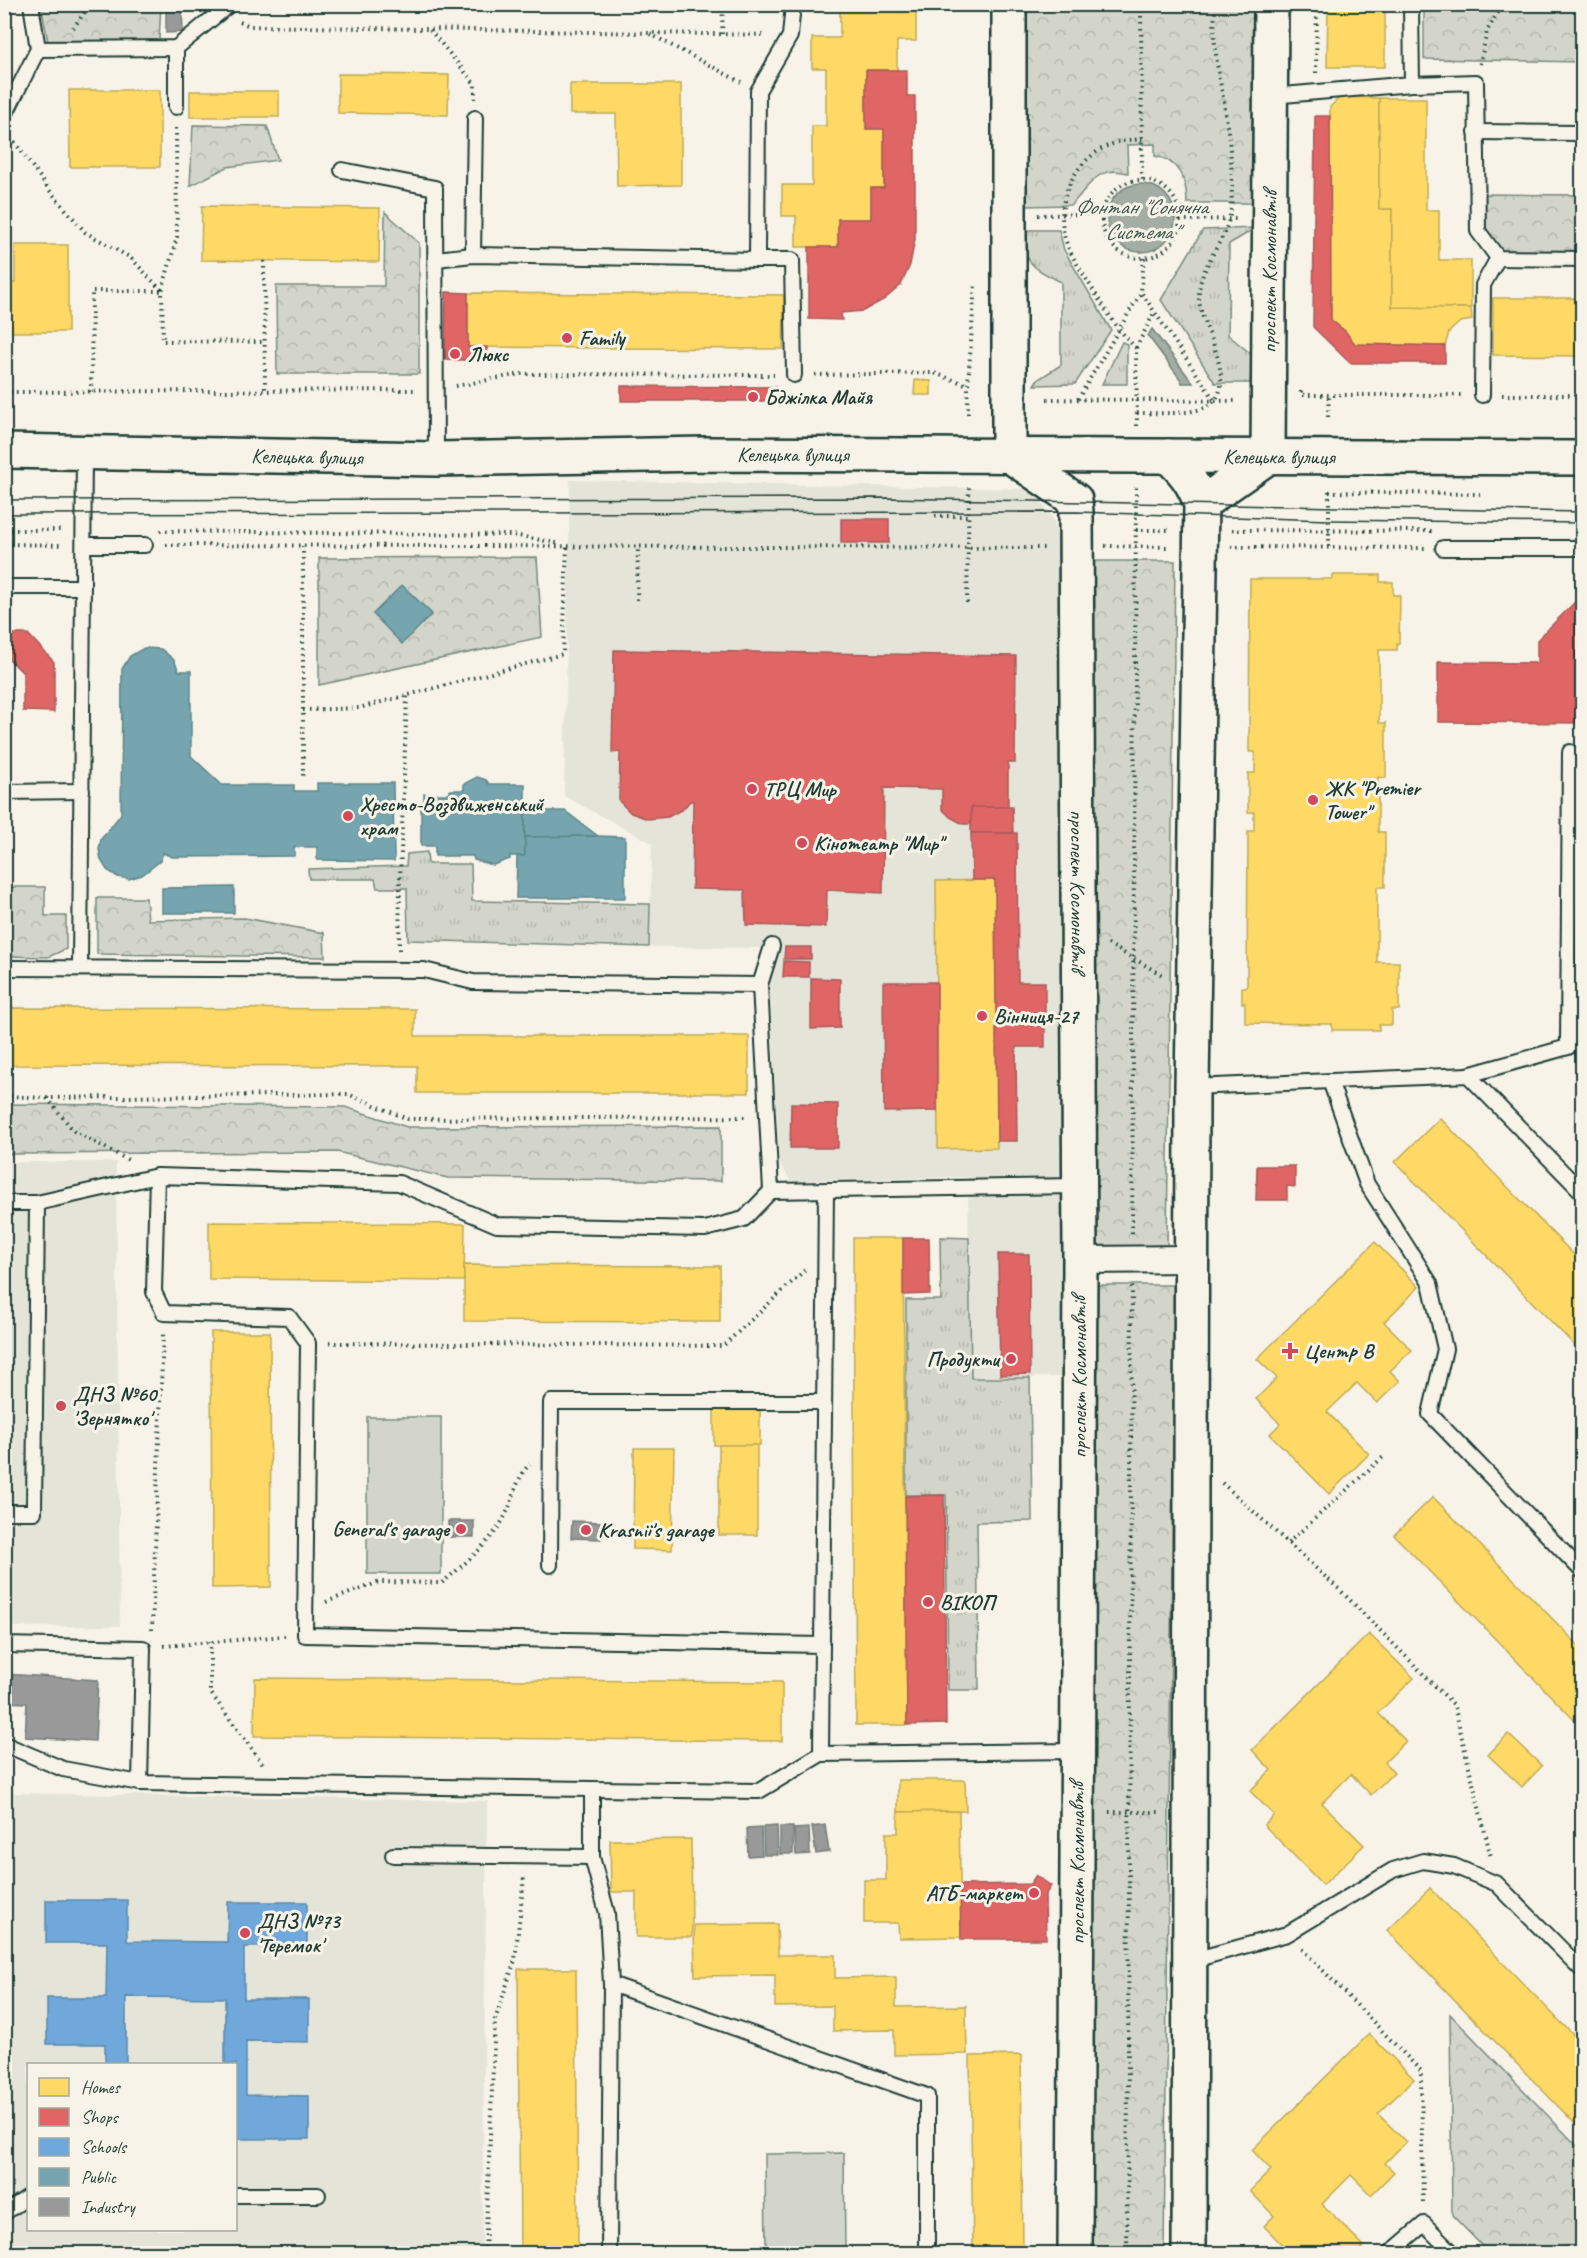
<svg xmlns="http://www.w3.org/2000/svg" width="1587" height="2258" viewBox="0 0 1587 2258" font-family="Caveat,sans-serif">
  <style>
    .built { fill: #e5e4d9; fill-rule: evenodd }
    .grass { fill: url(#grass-tufts); stroke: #79897f; stroke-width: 1.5 }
    .forest { fill: url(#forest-crowns); stroke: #79897f; stroke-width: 1.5 }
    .pitch { fill: #d3d5ca; stroke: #79897f; stroke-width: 1.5 }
    .water { fill: #a4ada3; stroke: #6f8077; stroke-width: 1.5 }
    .homes { fill: #ffd966; stroke: #bcaa57; stroke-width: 1.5 }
    .shops { fill: #e06666; stroke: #a65a57; stroke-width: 1.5 }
    .schools { fill: #6fa8dc; stroke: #5788aa; stroke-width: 1.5 }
    .public { fill: #76a5af; stroke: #5c868a; stroke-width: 1.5 }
    .industry { fill: #999; stroke: #747d7b; stroke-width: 1.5 }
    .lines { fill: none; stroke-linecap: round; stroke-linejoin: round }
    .service-casing { stroke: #1f3d34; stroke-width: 18 }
    .minor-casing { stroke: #1f3d34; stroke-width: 30 }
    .tertiary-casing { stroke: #1f3d34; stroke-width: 38 }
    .secondary-casing { stroke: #1f3d34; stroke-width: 38 }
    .path { stroke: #1f3d34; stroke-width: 4; stroke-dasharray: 1.5 4.5; stroke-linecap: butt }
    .service { stroke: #f7f3e8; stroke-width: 14 }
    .minor { stroke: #f7f3e8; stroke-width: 26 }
    .tertiary { stroke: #f7f3e8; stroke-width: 33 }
    .secondary { stroke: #f7f3e8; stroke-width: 33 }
    .tram { stroke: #1f3d34; stroke-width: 1.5 }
    .poi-dot { fill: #d1495b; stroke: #f7f3e8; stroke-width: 2 }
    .labels { text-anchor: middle; stroke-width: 6; stroke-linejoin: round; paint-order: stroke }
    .street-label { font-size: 21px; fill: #1f3d34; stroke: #f7f3e8 }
    .poi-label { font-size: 21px; font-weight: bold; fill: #1f3d34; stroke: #f7f3e8; text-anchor: start }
    .water-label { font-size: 22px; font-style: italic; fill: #405950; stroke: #f7f3e8 }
  </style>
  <defs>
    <pattern id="grass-tufts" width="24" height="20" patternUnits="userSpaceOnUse" patternTransform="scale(1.5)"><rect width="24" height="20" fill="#d3d5ca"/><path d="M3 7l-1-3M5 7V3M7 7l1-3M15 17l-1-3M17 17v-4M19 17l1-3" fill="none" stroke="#b5b8ae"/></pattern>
    <pattern id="forest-crowns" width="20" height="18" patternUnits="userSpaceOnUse" patternTransform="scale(1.5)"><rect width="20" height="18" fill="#d3d5ca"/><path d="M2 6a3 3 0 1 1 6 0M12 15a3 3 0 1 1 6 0" fill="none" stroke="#b5b8ae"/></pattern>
  </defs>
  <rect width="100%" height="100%" fill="#f7f3e8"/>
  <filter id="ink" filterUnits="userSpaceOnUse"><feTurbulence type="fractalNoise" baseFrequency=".0167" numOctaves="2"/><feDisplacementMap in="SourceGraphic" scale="12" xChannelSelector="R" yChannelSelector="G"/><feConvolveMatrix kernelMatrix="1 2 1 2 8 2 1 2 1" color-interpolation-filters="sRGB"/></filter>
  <g filter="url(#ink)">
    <g class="built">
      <path d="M570 480 1025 489 1036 494 1055 522 1060 562 1068 1377 970 1378 968 1177 791 1181 779 1163 768 948 649 947 652 843 564 796Z"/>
      <path d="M4 1162H116L120 1626 5 1627Z"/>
      <path d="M5 1793 487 1801 482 2253 5 2254ZM28 2064H236V2230H28Z"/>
    </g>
    <g class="grass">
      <path d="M1256 228 1229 244 1228 335 1256 358 1254 383H1215L1161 300 1203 230Z"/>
      <path d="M1022 230H1059L1064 250 1111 330 1075 384 1034 385 1037 380 1061 365V282C1031 267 1025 265 1022 230Z"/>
      <path d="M1122 342 1127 344V384H1102Z"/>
      <path d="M427 852 428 864H471L472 901 650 904 649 947 408 940 407 888H377L375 879H309L308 869 406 866 407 854Z"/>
      <path d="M940 1237 969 1238 971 1378H1030L1032 1521 977 1522 979 1690H948L946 1495H906V1300H941Z"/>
    </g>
    <g class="forest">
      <path d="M41 5H161L159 40 72 44 48 42Z"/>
      <path d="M1024 5H1255V203H1187C1187 181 1179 160 1155 156V144L1127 145 1128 173C1096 165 1091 185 1071 205L1024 206Z"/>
      <path d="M1424 5H1582V62L1424 59Z"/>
      <path d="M193 125 267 126 278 160 227 167 190 186Z"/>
      <path d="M1477 194 1582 195V259L1498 258 1478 231Z"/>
      <path d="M385 212 419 243V374H277L276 286H384Z"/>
      <path d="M537 557 542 637 319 685V558Z"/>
      <path d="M1094 561H1175L1167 1249H1090Z"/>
      <path d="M5 887H45V916H66V949L48 957 5 956Z"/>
      <path d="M97 898H146L148 920 245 918 324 933 325 957 97 954Z"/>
      <path d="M5 1104 345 1107 407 1127 721 1126V1181L448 1178 337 1152 5 1154Z"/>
      <path d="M1093 1285H1175L1164 2253 1087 2254Z"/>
      <path d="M1450 2014 1582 2151V2253H1489L1452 2215Z"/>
    </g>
    <g class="pitch">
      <rect x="367" y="1417" width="74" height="157"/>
      <path d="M844 2153 845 2253H766L765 2154Z"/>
    </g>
    <g class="water">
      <circle cx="1141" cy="218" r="34"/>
      <path d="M1152 329 1193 383H1182L1181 380 1148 336Z"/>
    </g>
    <g class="homes">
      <path d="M840 4H916V41H897V70H866V129H884V188H871V219H838V247H796V216H782V185H812V126H826V68H812V38H840Z"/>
      <path d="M1328 4H1385V67H1327Z"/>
      <path d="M338 74 449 75 448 115 338 113Z"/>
      <path d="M570 84H681V185L617 186 616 114H570Z"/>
      <path d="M69 90H160V167H70Z"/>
      <rect x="190" y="91" width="89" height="26"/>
      <path d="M1340 97 1379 98V209H1392V307L1471 308 1472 320 1460 322 1449 332 1445 346 1355 344 1345 331 1331 320 1330 107Z"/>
      <path d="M1379 98H1426V210H1439V260H1471V308L1392 307V209H1379Z"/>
      <path d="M202 206 380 208 379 262 201 260Z"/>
      <path d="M15 245H68V332H4V283H15Z"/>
      <path d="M468 293 784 295 783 349 468 347Z"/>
      <path d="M1493 298H1582V356L1493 355Z"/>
      <path d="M915 380 931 381V395H914Z"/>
      <path d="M1333 575H1380V582H1393V595H1400L1399 644H1397V650H1379V723H1386V778L1378 777V832H1385V887H1377V962H1399V1010H1392V1025H1379V1030H1332V1024L1245 1023V1003H1242V987H1247L1248 831H1254V812H1248V773H1255V752H1249L1250 579H1333Z"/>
      <path d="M995 880 997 1148 938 1149 936 881Z"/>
      <path d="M4 1008 415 1009V1036H749V1093H417V1066L4 1065Z"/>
      <path d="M1440 1118 1582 1263V1353L1395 1162Z"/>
      <path d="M209 1222 465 1224 464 1281 209 1279Z"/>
      <path d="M853 1238H903L907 1725H856Z"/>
      <path d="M1375 1242 1419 1287 1384 1322 1412 1350 1390 1371 1400 1381 1377 1403 1357 1383 1327 1412 1369 1454 1329 1494 1270 1434 1280 1424 1256 1399 1277 1378 1257 1359Z"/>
      <path d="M464 1265 720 1266V1322L464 1321Z"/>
      <path d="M211 1332H270L271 1587 212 1588Z"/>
      <rect x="714" y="1410" width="46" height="35"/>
      <rect x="719" y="1445" width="38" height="90"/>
      <path d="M634 1448H674L672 1550 633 1549Z"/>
      <path d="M1433 1497 1582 1649V1728L1394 1535Z"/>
      <path d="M1369 1634 1414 1678 1378 1713 1406 1741 1385 1762 1394 1772 1371 1795 1351 1774 1322 1803 1364 1845 1323 1885 1264 1825 1274 1815 1250 1791 1271 1770 1252 1750Z"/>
      <path d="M255 1678 782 1682V1741L254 1736Z"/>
      <path d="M1508 1734 1542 1766 1522 1787 1488 1755Z"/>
      <path d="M898 1780H965L966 1811 898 1812Z"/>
      <path d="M959 1811 961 1937 899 1938 898 1923H864V1880H886V1833H898V1812Z"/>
      <path d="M691 1839 692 1937H636V1892H611L610 1840Z"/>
      <path d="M1430 1888 1582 2044V2131L1387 1930Z"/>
      <path d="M777 1924 778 1955H835V1978L896 1977V2007L966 2006 967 2054 894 2055V2030L833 2031V2006L775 2007V1975L695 1976 694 1925Z"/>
      <path d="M518 1969H576L578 2254H520Z"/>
      <path d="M1369 2034 1414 2079 1378 2114 1406 2142 1385 2163 1394 2172 1371 2195 1351 2175 1322 2204 1364 2246 1356 2254H1291L1264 2226 1274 2216 1250 2191 1271 2170 1252 2150Z"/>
      <path d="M1021 2055 1023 2254H973L970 2056Z"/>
    </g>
    <g class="shops">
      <path d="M866 70H907V96H915V239L910 265 901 285 885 299 863 311 841 313 842 320 809 319V247H838V219H871V188H884V129H866Z"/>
      <path d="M1315 116H1330L1331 320 1345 331 1355 344 1445 346V363H1350L1313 327Z"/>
      <path d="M446 292 468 293V347H487V360H445Z"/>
      <path d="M621 386 776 387V401H621Z"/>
      <rect x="841" y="519" width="48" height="24"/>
      <path d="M1578 599H1582V723L1438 722V662L1537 663V640Z"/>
      <path d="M4 634H28L54 662V712L23 711V673L10 660H4Z"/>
      <path d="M614 650 1016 656 1015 763H1008V807L998 819 980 824H963L950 817 942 809V789L884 788 883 893 827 890 826 927 746 925 745 890 692 889 693 801H690L683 809 668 817 648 819 631 813 619 801 620 752 612 753Z"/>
      <path d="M971 807H1012L1013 833H971Z"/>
      <path d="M971 833H1017L1018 982H1045V1047H1016L1017 1141H997L995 880H972Z"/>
      <path d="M785 947H811V959H784Z"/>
      <path d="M784 961 809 962V977H783Z"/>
      <path d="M811 978 840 979V1028L811 1029Z"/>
      <path d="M883 982H937V1111L884 1112Z"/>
      <path d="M791 1103 838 1104V1148H790Z"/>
      <path d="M1257 1166H1295V1187L1287 1186V1200H1256Z"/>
      <path d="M903 1238H929L930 1294 903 1295Z"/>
      <path d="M998 1254H1029L1030 1374 1000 1375Z"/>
      <path d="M944 1495 946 1724 907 1725 905 1496Z"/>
      <path d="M1036 1875 1051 1886 1045 1895 1046 1939H961L960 1885 1030 1884Z"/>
    </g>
    <g class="schools">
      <rect x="4" y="1324" width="4" height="42"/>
      <rect x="4" y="1420" width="4" height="43"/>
      <path d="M46 1900H127V1941L227 1942 228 1902H307V1947H244V1999H309V2042L246 2041V2095L309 2096V2139H236V2064H225V1998L126 1997V2064H105V2044H47V1998H106L107 1943H46Z"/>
    </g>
    <g class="public">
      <path d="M402 585 432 614 402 644 373 614Z"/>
      <path d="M144 648 161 649 174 660 179 671H191V756L222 785H294V791H317V783H393L394 861 317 860V847H294V856L172 857 163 853 160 861 150 869 142 875 129 879 118 877 107 870 101 860 99 849 101 839 121 814 122 669 130 656Z"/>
      <path d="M477 777 486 780 489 784H525V856H510V859L493 865 474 860 473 856H435V846H421V804H424V794H450V790H464V784Z"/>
      <path d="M525 811H565L598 836 525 837Z"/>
      <path d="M598 836 625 837V898H516L517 856H525V837Z"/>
      <path d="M234 887V913H162V888Z"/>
    </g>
    <g class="industry">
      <path d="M182 6 183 32 166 33V7Z"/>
      <rect x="448" y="1521" width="26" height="16"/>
      <path d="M572 1521 601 1522V1539L571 1538Z"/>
      <path d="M4 1674 98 1680 95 1741 25 1737 27 1703 4 1702Z"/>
      <path d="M825 1825 829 1852 816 1854 812 1827Z"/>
      <path d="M777 1826 778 1855H764L763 1827Z"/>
      <rect x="780" y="1827" width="13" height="27"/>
      <path d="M761 1828 762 1855 748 1856 747 1829Z"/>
      <path d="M809 1828 810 1854 796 1855 794 1829Z"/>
    </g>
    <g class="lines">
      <g class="service-casing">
        <g id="service">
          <path d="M1411 4 1412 84 1476 82 1478 231 1498 258 1582 259"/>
          <path d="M38 49 176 48 230 4"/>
          <path d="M1271 96 1412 84"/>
          <path d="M176 107V48"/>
          <path d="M4 117 38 49 31 4"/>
          <path d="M1476 132 1582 133"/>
          <path d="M342 170 435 188 436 459"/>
          <path d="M473 255 475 118"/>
          <path d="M436 259 473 255 757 260 758 91 790 36 793 4"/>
          <path d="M757 260H792L794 375"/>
          <path d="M1482 395 1483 285 1498 258"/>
          <path d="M84 545H145"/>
          <path d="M1443 548H1582"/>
          <path d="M4 587H83"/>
          <path d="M4 792 82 791"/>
          <path d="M772 946 760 985 771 1191 1078 1186"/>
          <path d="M4 968 424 970 473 982 760 985"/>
          <path d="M80 968 84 452"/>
          <path d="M1468 1075 1568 1047 1570 752"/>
          <path d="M1330 1081 1367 1184 1430 1283 1445 1349 1430 1414 1582 1571"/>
          <path d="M1192 1087 1468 1075 1582 1192"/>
          <path d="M771 1191 744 1219 705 1229 497 1225 399 1183 157 1176 154 1292 164 1313 289 1317 308 1343 305 1635 822 1645 821 1754 1077 1751"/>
          <path d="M4 1203H37L157 1176"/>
          <path d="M4 1512H34L37 1203"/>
          <path d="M550 1565 551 1402H824"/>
          <path d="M4 1645 143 1648 140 1783"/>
          <path d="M822 1645 826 1191"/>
          <path d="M4 1744 63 1769 140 1783 592 1789 759 1791 821 1754"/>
          <path d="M592 1789V1857L607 1913 611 1984 609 2254"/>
          <path d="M393 1855 592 1857"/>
          <path d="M1190 1961 1287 1934 1393 1870 1423 1861 1454 1866 1497 1884 1582 1970"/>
          <path d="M611 1984 927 2096V2254"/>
          <path d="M236 2195H318"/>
          <path d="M4 2213 28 2197"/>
          <path d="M1389 2254 1424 2224 1454 2254"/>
        </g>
      </g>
      <g class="minor-casing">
        <path id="minor" d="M1080 1260 1192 1259"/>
      </g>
      <g class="tertiary-casing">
        <g id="tertiary">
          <path id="s1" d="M1009 4V455L1075 500 1076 512 1080 1260 1075 2254"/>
          <path d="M1168 456C1185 472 1193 482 1201 504L1192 1087 1189 2254"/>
          <path id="s2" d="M1201 504 1268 457 1271 4"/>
        </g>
      </g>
      <g class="secondary-casing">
        <g id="secondary">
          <path id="s3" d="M4 451 436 459 705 454 1582 458"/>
        </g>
      </g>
      <g class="path">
        <path d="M1141 4 1142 180"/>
        <path d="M240 22 250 26 765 35"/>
        <path d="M73 28 91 4"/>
        <path d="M430 30 475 84V99"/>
        <path d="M650 34 741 82"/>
        <path d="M722 34 723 4"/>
        <path d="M1480 64 1487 31 1503 4"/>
        <path d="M1316 73 1317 4"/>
        <path d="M176 128 177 237 162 291 163 341 264 342"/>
        <path d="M11 137 50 191 85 232 131 258 161 290"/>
        <circle cx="1141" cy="219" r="39"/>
        <path d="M1038 215 1091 214 1103 212"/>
        <path d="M1180 220 1239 219"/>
        <path d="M1144 258 1141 292 1215 401"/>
        <path d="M264 261 265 391"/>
        <path d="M1136 348 1154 313"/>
        <path d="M815 375 934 373 968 385"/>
        <path d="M456 386 520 374 774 375"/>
        <path d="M1301 391V395H1461"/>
        <path d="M4 392 416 390"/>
        <path d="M91 392 92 291H161"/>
        <path d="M1502 395H1582"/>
        <path d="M1047 399 1239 401"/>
        <path d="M1078 399 1141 292"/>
        <path d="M1137 413C1204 414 1241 415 1210 335 1204 321 1198 307 1199 291 1202 261 1229 239 1231 207 1234 173 1229 137 1224 103 1218 70 1211 38 1216 4"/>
        <path d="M968 414V385L975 284"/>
        <path d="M1328 417 1329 395"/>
        <path d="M1137 426 1136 348C1119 331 1107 313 1095 293 1086 278 1076 264 1069 249 1050 208 1072 157 1115 143 1124 140 1134 140 1143 139"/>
        <path d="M1329 491V547"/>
        <path d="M1329 492 1480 494"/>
        <path d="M935 516H968"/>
        <path d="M4 530H63"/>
        <path d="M1136 530H1171"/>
        <path d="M1232 530 1432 531"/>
        <path d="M160 531 513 535 557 543"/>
        <path d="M4 544 64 545"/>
        <path d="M166 545 1047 548"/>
        <path d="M303 546V776"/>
        <path d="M1105 546 1170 547"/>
        <path d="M1231 547 1425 548"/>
        <path d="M637 600 638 547"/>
        <path d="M967 603 969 485"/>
        <path d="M303 710 359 708 563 654 567 545"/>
        <path d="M1108 944 1164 976"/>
        <path d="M399 950 400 879 407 696"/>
        <path d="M4 1096 47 1098 348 1094 408 1119 748 1117"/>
        <path d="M47 1098 74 1131 128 1160"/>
        <path d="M1132 1233 1136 487"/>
        <path d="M329 1343 723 1346 805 1270"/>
        <path d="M1222 1483 1341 1591 1454 1705 1491 1857"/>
        <path d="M1288 1543 1383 1457"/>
        <path d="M326 1602 379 1582 442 1583C464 1564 493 1541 506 1514 515 1497 516 1477 530 1464"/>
        <path d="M152 1630 163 1334"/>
        <path d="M210 1641V1692L263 1764"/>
        <path d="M164 1646 285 1636"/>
        <path d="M1109 1812H1161"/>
        <path d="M1302 1949 1421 2071 1423 2205"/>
        <path d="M485 2254 495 2020 515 1960 524 1877"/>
        <path d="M1127 2254 1132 1285"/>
      </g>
      <use href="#service" class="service"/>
      <use href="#minor" class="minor"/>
      <use href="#tertiary" class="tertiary"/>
      <use href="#secondary" class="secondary"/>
      <g class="tram">
        <path d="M4 500 887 498 1582 512"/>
        <path d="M4 514 1076 512 1329 520 1582 523"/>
      </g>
    </g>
  </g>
  <g class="poi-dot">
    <circle cx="567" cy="338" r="6"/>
    <circle cx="455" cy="354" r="6"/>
    <circle cx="753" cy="397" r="6"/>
    <circle cx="752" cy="789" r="6"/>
    <circle cx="1313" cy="800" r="6"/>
    <circle cx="348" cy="816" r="6"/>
    <circle cx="802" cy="843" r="6"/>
    <circle cx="982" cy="1016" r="6"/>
    <path d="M1287 1342h6v6h6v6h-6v6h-6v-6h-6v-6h6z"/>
    <circle cx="1011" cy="1359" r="6"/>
    <circle cx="61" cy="1406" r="6"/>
    <circle cx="461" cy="1529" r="6"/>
    <circle cx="586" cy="1530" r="6"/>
    <circle cx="928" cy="1602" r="6"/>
    <circle cx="1034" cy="1893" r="6"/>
    <circle cx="245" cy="1933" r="6"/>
  </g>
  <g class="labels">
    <g class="street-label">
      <text dy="7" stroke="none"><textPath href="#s2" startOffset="267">проспект Космонавтів</textPath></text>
      <text dy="7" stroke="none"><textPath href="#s3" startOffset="789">Келецька вулиця</textPath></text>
      <text dy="7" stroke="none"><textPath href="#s3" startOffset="303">Келецька вулиця</textPath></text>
      <text dy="7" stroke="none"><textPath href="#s3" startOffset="1275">Келецька вулиця</textPath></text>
      <text dy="7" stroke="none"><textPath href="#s1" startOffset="922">проспект Космонавтів</textPath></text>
      <text transform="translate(1079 1377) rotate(-90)" y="7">проспект Космонавтів</text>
      <text transform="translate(1077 1863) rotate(-90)" y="7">проспект Космонавтів</text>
    </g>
    <g class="poi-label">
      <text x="579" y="345">Family</text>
      <text x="467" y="361">Люкс</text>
      <text x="765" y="404">Бджілка Майя</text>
      <text x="1325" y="795">ЖК "Premier<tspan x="1325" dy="24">Tower"</tspan></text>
      <text x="764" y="796">ТРЦ Мир</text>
      <text x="360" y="811">Хресто-Воздвиженський<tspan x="360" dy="24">храм</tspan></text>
      <text x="814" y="850">Кінотеатр "Мир"</text>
      <text x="994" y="1023">Вінниця-27</text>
      <text x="1304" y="1358">Центр В</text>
      <text x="999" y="1366" text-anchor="end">Продукти</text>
      <text x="73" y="1401">ДНЗ №60<tspan x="73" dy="24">'Зернятко'</tspan></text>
      <text x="449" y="1536" text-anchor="end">General's garage</text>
      <text x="598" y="1537">Krasnii's garage</text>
      <text x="940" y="1609">ВІКОП</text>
      <text x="1022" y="1900" text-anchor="end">АТБ-маркет</text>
      <text x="257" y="1928">ДНЗ №73<tspan x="257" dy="24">'Теремок'</tspan></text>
    </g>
    <g class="water-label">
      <text x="1141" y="214">Фонтан "Сонячна<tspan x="1141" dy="25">Система"</tspan></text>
    </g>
  </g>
  <rect width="1587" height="2258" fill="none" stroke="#f7f3e8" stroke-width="24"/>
  <rect x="12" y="12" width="1563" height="2234" fill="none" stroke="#1f3d34" stroke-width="2" filter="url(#ink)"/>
  <rect x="27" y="2063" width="210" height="168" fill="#f7f3e8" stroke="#a1aaa0" stroke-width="1.5"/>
  <rect x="39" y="2078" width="30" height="18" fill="#ffd966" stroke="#a1aaa0" stroke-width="1.5"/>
  <text x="81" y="2093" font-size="18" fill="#1f3d34">Homes</text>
  <rect x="39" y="2108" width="30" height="18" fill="#e06666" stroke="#a1aaa0" stroke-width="1.5"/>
  <text x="81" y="2123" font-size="18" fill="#1f3d34">Shops</text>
  <rect x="39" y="2138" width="30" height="18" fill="#6fa8dc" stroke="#a1aaa0" stroke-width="1.5"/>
  <text x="81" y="2153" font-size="18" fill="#1f3d34">Schools</text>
  <rect x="39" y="2168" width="30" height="18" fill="#76a5af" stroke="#a1aaa0" stroke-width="1.5"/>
  <text x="81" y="2183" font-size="18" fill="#1f3d34">Public</text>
  <rect x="39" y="2198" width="30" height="18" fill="#999999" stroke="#a1aaa0" stroke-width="1.5"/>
  <text x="81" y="2213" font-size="18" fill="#1f3d34">Industry</text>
</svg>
